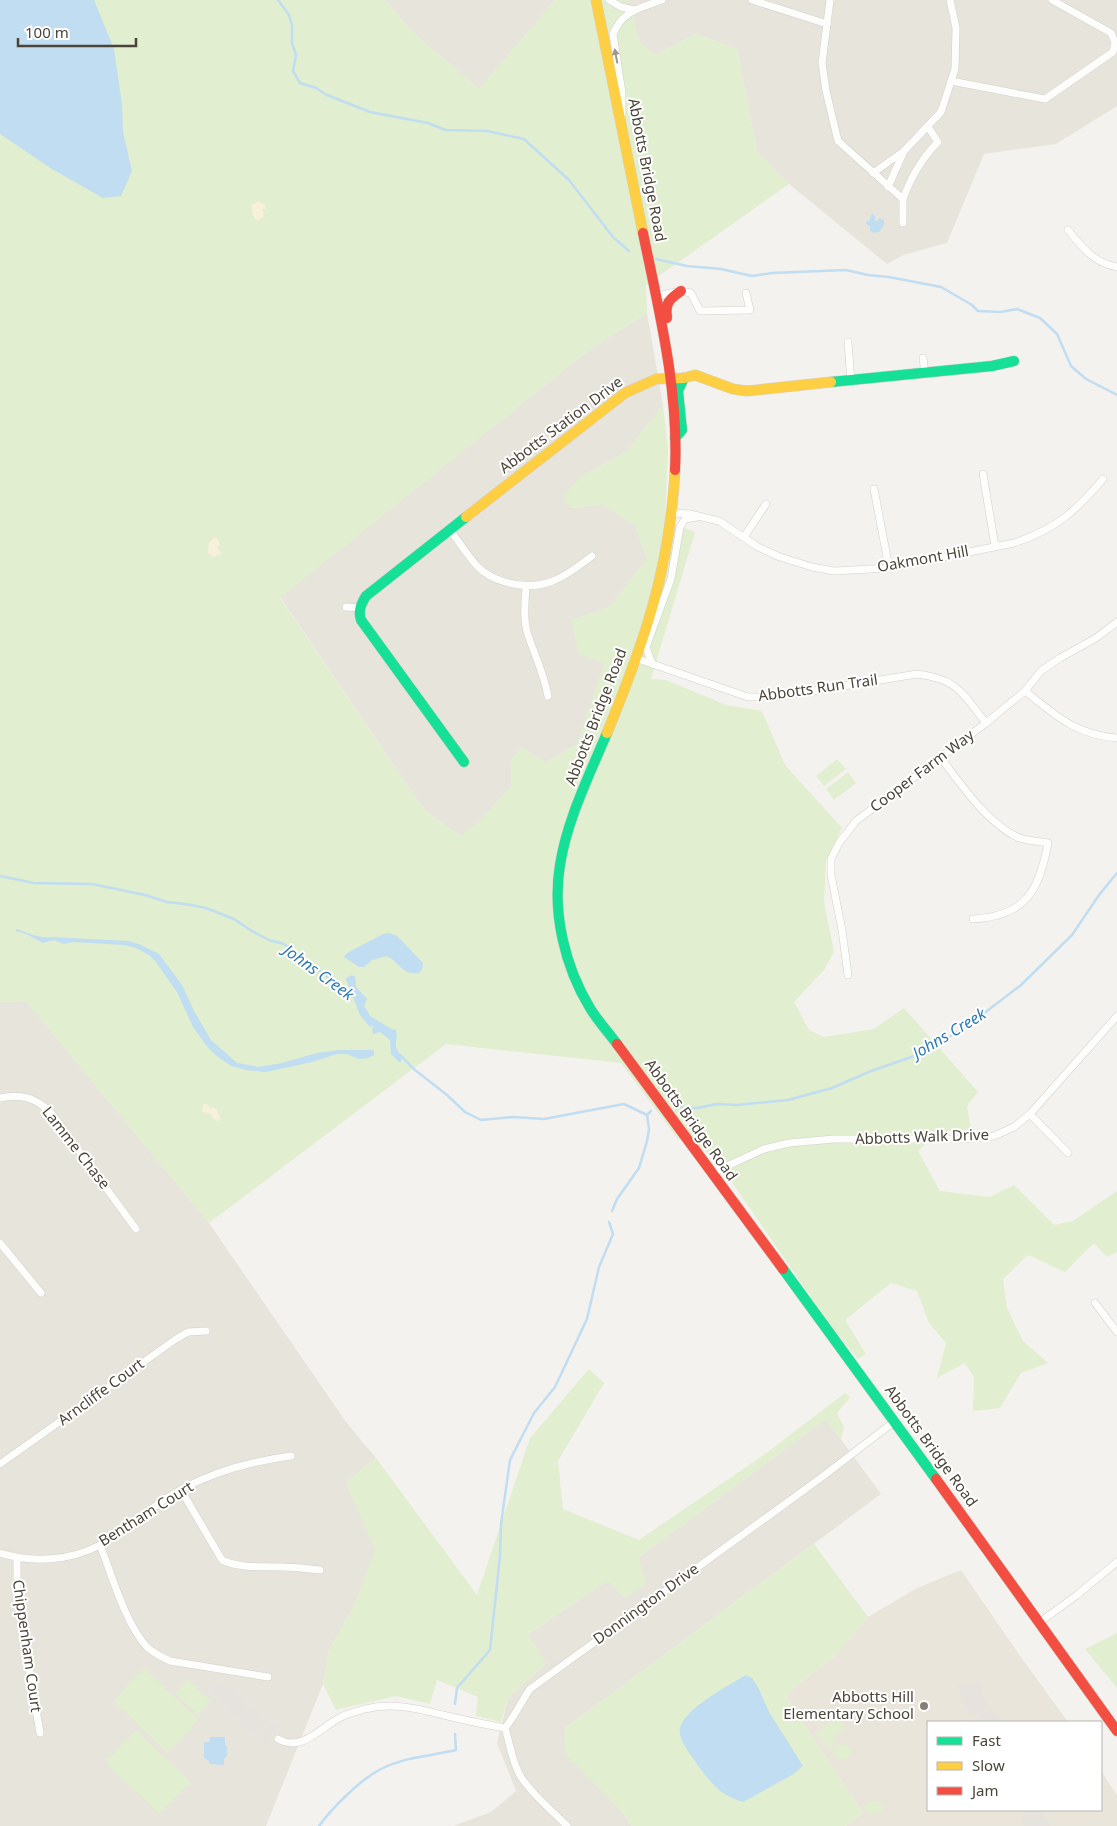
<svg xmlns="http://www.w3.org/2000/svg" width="1117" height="1826" viewBox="0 0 1117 1826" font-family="'Noto Sans',sans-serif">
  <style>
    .residential { fill: #e7e4dc }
    .education { fill: #eae5da }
    .green { fill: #e1eecf }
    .sand { fill: #f7f0da }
    .parking { fill: #e6e3df }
    .water { fill: #c0ddf1 }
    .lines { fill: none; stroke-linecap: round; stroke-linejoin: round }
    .stream { stroke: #c0ddf1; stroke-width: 2.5 }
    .street-casing { stroke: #d2d0cb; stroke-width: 8 }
    .fast-casing { stroke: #d3cfc5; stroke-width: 11 }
    .slow-casing { stroke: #d3cfc5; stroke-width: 11 }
    .jam-casing { stroke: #d3cfc5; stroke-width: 11 }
    .street { stroke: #fdfdfc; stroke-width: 7 }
    .fast { stroke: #16e098; stroke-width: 10 }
    .slow { stroke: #ffcf43; stroke-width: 10 }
    .jam { stroke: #f24e42; stroke-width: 10 }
    .oneway { fill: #9b9791 }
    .poi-dot { fill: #868178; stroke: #fff; stroke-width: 2 }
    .labels { text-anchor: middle; stroke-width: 4; stroke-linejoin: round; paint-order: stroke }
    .street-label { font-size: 15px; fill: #4b4439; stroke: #fff }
    .poi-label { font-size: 15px; fill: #4b4439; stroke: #fff; text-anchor: end }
    .water-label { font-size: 16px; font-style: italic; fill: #2e7ab2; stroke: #fff }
  </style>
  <rect width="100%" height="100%" fill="#f4f2ee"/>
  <g class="residential">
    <path d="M386 0H555L479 89 410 30Z"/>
    <path d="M628 0H1117V106L1056 144 984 154 947 243 903 255 887 264 789 184 757 152 737 49 696 34 655 55 640 42Z"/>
    <path d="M647 313 663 405 628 450 580 478 570 508 602 504 635 525 647 559 609 607 572 620 605 662 577 744 545 763 522 747 512 758 511 787 476 825 461 836 425 811 280 597 589 350Z"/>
    <path d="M26 1001 209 1223 346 1422 376 1458 346 1482 376 1550 353 1608 329 1650 323 1684 266 1826H0V1002Z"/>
    <path d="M826 1419 881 1494 564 1729 632 1826H453L491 1812 516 1791 497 1743 508 1698 546 1663 527 1635 608 1580 625 1598 646 1583 638 1558Z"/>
  </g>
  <path class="education" d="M961 1570 1018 1653 1068 1722H928V1810H1101V1771L1117 1795V1826H846L863 1813 786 1697 797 1685 834 1657 868 1617 917 1588Z"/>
  <g class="green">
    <path d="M0 0H386L410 30 479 89 555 0H628L640 42 655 55 696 34 737 49 757 152 789 184 646 285 647 313 589 350 280 598 425 811 461 836 476 825 511 787 512 758 522 747 545 763 577 744 604 663 578 653 572 620 609 607 647 559 635 525 602 504 570 508 563 496 580 478 628 450 663 405 668 451 665 521 695 532 651 679 666 680 726 705 762 711 785 765 842 828 826 861 824 902 834 952 824 970 794 1002 809 1030 824 1037 874 1029 904 1008 978 1092 967 1106 971 1130 939 1131 918 1151 940 1191 990 1197 1014 1185 1054 1225 1073 1221 1117 1191V1252L1107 1257 1094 1243 1065 1272 1028 1255 1003 1279 1007 1308 1023 1341 1048 1363 1021 1373 1000 1408 973 1411 974 1377 965 1363 937 1378 946 1343 929 1323 917 1291 891 1283 845 1320 866 1354 858 1359 833 1329 714 1156 678 1139 621 1063 446 1044 209 1223 26 1001 0 1002Z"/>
    <path d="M837 759 846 769 824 786 816 776Z"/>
    <path d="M848 772 856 783 834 800 826 789Z"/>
    <path d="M589 1369 604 1383 558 1461 563 1509 639 1540 765 1454 845 1393 850 1397 837 1413 844 1427 841 1439 826 1419 638 1558 647 1583 625 1598 607 1581 528 1634 546 1663 508 1698 501 1722 476 1716 478 1697 437 1680 430 1704 396 1696 336 1710 323 1684 329 1650 353 1608 375 1550 346 1482 376 1458 477 1595 530 1438Z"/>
    <path d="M814 1544 868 1617 834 1657 797 1685 786 1697 863 1813 846 1826H632L625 1815 565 1754 564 1729Z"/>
    <path d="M1117 1633V1688L1085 1649Z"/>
    <path d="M144 1668 199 1720 168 1753 113 1701Z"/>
    <path d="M188 1679 211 1701 198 1715 175 1693Z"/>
    <path d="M837 1717 845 1729 833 1738 837 1743 828 1750 816 1733Z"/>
    <path d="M136 1730 191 1782 159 1814 105 1762Z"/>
    <circle cx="843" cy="1752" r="8"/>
    <path d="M872 1800 876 1802H880L882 1805 883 1812 868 1815 865 1807Z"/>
  </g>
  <g class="sand">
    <path d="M259 201 266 206 265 209H262L264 213 263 217 257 221 253 216 251 205Z"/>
    <path d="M215 537 219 541 220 545 217 547 222 554 217 555 215 558 208 553 209 542Z"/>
    <path d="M203 1104H208L210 1109 213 1107 216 1109 221 1119 218 1121 213 1119 211 1114 202 1112Z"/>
  </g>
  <g class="parking">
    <path d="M979 1681 982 1694 988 1705 983 1708V1711L986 1712 991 1709 1005 1722H975L974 1721 978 1718V1714L976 1713 970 1716 962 1698 958 1685Z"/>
    <path d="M218 1682 227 1687 228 1690 235 1688 247 1702 244 1708 246 1709 251 1705 267 1722 251 1735 237 1721 241 1717 240 1715H236L233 1717 211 1687Z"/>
    <path d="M280 1721 281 1727 271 1733 269 1739 271 1745 264 1747 263 1736 268 1726 272 1723Z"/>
    <path d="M1022 1810H1039L1051 1826H1025L1020 1818 1025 1815Z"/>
  </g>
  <g class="water">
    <path d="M0 0H94L114 49 122 105 123 132 132 171 121 196 103 198 52 169 0 134Z"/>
    <path d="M872 214 875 216V221H878L879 218 884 220V225L879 232 874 233 870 231V226L866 224V222L870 220V217Z"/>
    <path d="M16 929C27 932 39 939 50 937L128 941 139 944 159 954 182 985 194 1011 211 1040 237 1063 258 1067 282 1063 317 1053 338 1050H374V1055L368 1058 359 1059 347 1054H337L312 1062 266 1072 246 1070 231 1066 213 1053 206 1045 193 1027 177 992 156 962 149 955 136 948 124 945 74 942 64 944 54 940 43 943 26 934 16 931Z"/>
    <path d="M389 933 397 936 423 963 422 970 419 973C401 975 402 964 387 956L372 960 364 967H359L344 957 347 953 383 934Z"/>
    <path d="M351 975 355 976 356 987 367 999 364 1006 370 1016 393 1030 395 1029C399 1036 395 1039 396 1046 397 1053 403 1055 401 1061L399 1062 391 1054 390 1040 380 1032 373 1034 372 1029 374 1026 370 1027 360 1015 346 979Z"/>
    <path d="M746 1675 752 1678 759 1689 769 1712 803 1766 792 1775 743 1802C720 1795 713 1785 699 1767 694 1759 681 1743 680 1734 676 1712 730 1685 746 1675Z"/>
    <path d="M210 1737H225V1744L227 1747V1756L224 1759V1765L209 1764V1761L204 1758V1743L210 1741Z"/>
  </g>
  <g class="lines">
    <g class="stream">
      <path d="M278 0 289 15 292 25V43L296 55 293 71 300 83 316 88 327 95 370 112 428 123 445 130 487 131 524 139 569 180 613 237 629 251"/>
      <path d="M656 259 687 266 721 269 752 276 772 273 846 270 868 275 889 277 941 287 972 305 978 311 1000 312 1017 309 1040 318 1057 334 1071 366 1086 379 1117 395"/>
      <path d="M0 876 34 883 92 884 145 895 167 902 185 904 206 908 234 919 252 931 269 940 284 944 356 998"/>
      <path d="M400 1055 415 1070 447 1095 465 1112 481 1120 514 1117 544 1119 624 1104 647 1115"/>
      <path d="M671 1102 683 1108H698L716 1104 736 1105 788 1100 832 1088 871 1071 920 1054 966 1027 1021 985 1072 935 1099 895 1117 873"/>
      <path d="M647 1115 651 1111"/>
      <path d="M612 1211 617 1199 639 1168 647 1141 649 1129 647 1115"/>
      <path d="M455 1704 457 1688 490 1650 500 1556 501 1524 510 1460 534 1413 555 1387 587 1319 599 1267 613 1234 609 1222"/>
      <path d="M319 1826C332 1808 361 1779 381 1769 404 1757 431 1756 456 1750L455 1734"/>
    </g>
    <g class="street-casing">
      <g id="street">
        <path d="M609 0 621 7 634 10"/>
        <path d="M752 0 827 24"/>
        <path d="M830 0 822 63 826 91 838 141 903 199V223"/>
        <path d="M951 81 1045 99 1113 52 1115 42 1111 33 1052 0"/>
        <path d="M622 113V93L613 34C623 10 641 8 662 0"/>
        <path d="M873 173 904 151 941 112 955 69 956 28 950 0"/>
        <path d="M888 187 904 151"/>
        <path d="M903 199C911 177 921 159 938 142L928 127"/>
        <path d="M1068 230C1082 247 1094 263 1117 267"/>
        <path d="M657 296 681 291 691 293 700 311 750 310 746 293"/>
        <path d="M848 342 851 381"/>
        <path d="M923 358 925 373"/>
        <path d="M983 474 995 546"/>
        <path d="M874 489 889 568"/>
        <path d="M673 513 690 514 719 521 758 547 780 557 812 567 834 571 889 568 1014 543C1056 529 1075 512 1103 479"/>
        <path d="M450 530C459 542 468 556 478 567 485 574 495 579 505 582 543 593 563 578 592 556"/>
        <path d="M744 537 766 504"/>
        <path d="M526 587C525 603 523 620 528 635 535 656 544 674 548 696"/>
        <path d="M346 607 359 608"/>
        <path d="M635 658 748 697H776L917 674C958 679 962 693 986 723"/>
        <path d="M652 664 646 647 671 579 680 527 685 519 697 517"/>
        <path d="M1025 691C1055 715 1076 735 1117 738"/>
        <path d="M940 757C961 784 986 822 1017 837 1026 841 1038 841 1048 843 1039 891 1026 916 973 919"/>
        <path d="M848 975 842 930 831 875V859L839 843 856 821 986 723 1025 691 1041 671 1060 658 1096 638 1117 622"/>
        <path d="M0 1098C21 1093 37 1098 52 1114L136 1229"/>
        <path d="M1030 1114 1068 1153"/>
        <path d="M712 1173 764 1149 789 1143 834 1139H963L994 1136 1014 1127 1030 1114 1117 1016"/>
        <path d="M0 1243 41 1293"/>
        <path d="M1095 1303 1117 1332"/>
        <path d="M0 1464 176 1339 188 1332 206 1331"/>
        <path d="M181 1490 222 1560C241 1569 263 1566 284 1567 296 1567 308 1569 320 1570"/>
        <path d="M100 1545C112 1575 125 1623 147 1647 153 1653 162 1657 170 1661L268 1677"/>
        <path d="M0 1553C32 1563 70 1561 100 1545 129 1529 153 1504 182 1489 216 1471 253 1461 291 1456"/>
        <path d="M17 1558V1596L40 1733"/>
        <path d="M1040 1622 1077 1595 1117 1562"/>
        <path d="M278 1739C303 1753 321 1726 343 1716 349 1713 358 1711 365 1709 397 1701 425 1711 456 1718 472 1722 489 1725 505 1728"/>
        <path d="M567 1826C552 1810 533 1796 521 1777 512 1763 510 1744 505 1728 515 1716 521 1702 530 1689L822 1477 895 1421"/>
      </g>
    </g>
    <g class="fast-casing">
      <g id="fast">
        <path d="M831 382 992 366 1014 361"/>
        <path d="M675 438 682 430 678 391 684 378"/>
        <path d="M607 733C589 776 567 820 560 865 552 913 565 967 590 1008 598 1021 608 1032 617 1044"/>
        <path d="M464 762 361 620C358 611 361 604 366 596L466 517"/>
        <path d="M783 1269 936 1479"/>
      </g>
    </g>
    <g class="slow-casing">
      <g id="slow">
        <path d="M596 0 643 233"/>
        <path d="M466 517 625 393 656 379 684 378 695 375 733 389 747 391 831 382"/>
        <path d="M607 733C644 643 670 569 675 470"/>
      </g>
    </g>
    <g class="jam-casing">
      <g id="jam">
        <path d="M643 233C659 311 679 390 675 470"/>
        <path d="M667 318C665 303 669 299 681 291"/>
        <path d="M617 1044 783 1269"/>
        <path d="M936 1479 1117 1731"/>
      </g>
    </g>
    <use href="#street" class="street"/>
    <use href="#fast" class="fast"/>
    <use href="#slow" class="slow"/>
    <use href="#jam" class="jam"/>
  </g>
  <defs><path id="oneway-solid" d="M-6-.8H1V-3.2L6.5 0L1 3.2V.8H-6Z" transform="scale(1.25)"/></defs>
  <use class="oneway" href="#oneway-solid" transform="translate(616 56) rotate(-101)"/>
  <circle class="poi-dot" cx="924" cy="1706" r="5"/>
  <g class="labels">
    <g class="street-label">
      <text transform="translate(647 170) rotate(79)" y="5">Abbotts Bridge Road</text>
      <text transform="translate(561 425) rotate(-37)" y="5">Abbotts Station Drive</text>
      <text transform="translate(923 559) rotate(-10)" y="5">Oakmont Hill</text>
      <text transform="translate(818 688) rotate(-8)" y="5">Abbotts Run Trail</text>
      <text transform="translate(596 717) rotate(-69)" y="5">Abbotts Bridge Road</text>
      <text transform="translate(922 771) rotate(-37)" y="5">Cooper Farm Way</text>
      <text transform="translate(691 1120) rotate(54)" y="5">Abbotts Bridge Road</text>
      <text transform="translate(922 1137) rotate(-2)" y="5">Abbotts Walk Drive</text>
      <text transform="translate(76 1148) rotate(52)" y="5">Lamme Chase</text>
      <text transform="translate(101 1392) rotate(-36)" y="5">Arncliffe Court</text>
      <text transform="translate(931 1446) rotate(54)" y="5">Abbotts Bridge Road</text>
      <text transform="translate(146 1514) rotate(-32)" y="5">Bentham Court</text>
      <text transform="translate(646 1604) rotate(-36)" y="5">Donnington Drive</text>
      <text transform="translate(27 1646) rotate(82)" y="5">Chippenham Court</text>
    </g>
    <g class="poi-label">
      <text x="914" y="1702">Abbotts Hill<tspan x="914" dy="17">Elementary School</tspan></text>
    </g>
    <g class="water-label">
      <text transform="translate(319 972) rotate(36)" y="6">Johns Creek</text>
      <text transform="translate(949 1033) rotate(-31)" y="6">Johns Creek</text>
    </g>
  </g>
  <rect x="927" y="1721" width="175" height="90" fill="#ffffff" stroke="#b7b4b0"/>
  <rect x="937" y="1737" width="25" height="8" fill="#16e098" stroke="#b7b4b0"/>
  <text x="972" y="1746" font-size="15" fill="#4b4439">Fast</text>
  <rect x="937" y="1762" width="25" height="8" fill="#ffcf43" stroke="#b7b4b0"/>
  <text x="972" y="1771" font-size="15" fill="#4b4439">Slow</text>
  <rect x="937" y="1787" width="25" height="8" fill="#f24e42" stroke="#b7b4b0"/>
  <text x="972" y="1796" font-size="15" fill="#4b4439">Jam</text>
  <path d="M18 38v8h118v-8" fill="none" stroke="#4b4439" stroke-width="2.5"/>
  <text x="25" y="38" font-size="15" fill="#4b4439" stroke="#ffffff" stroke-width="4" paint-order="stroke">100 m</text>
</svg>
